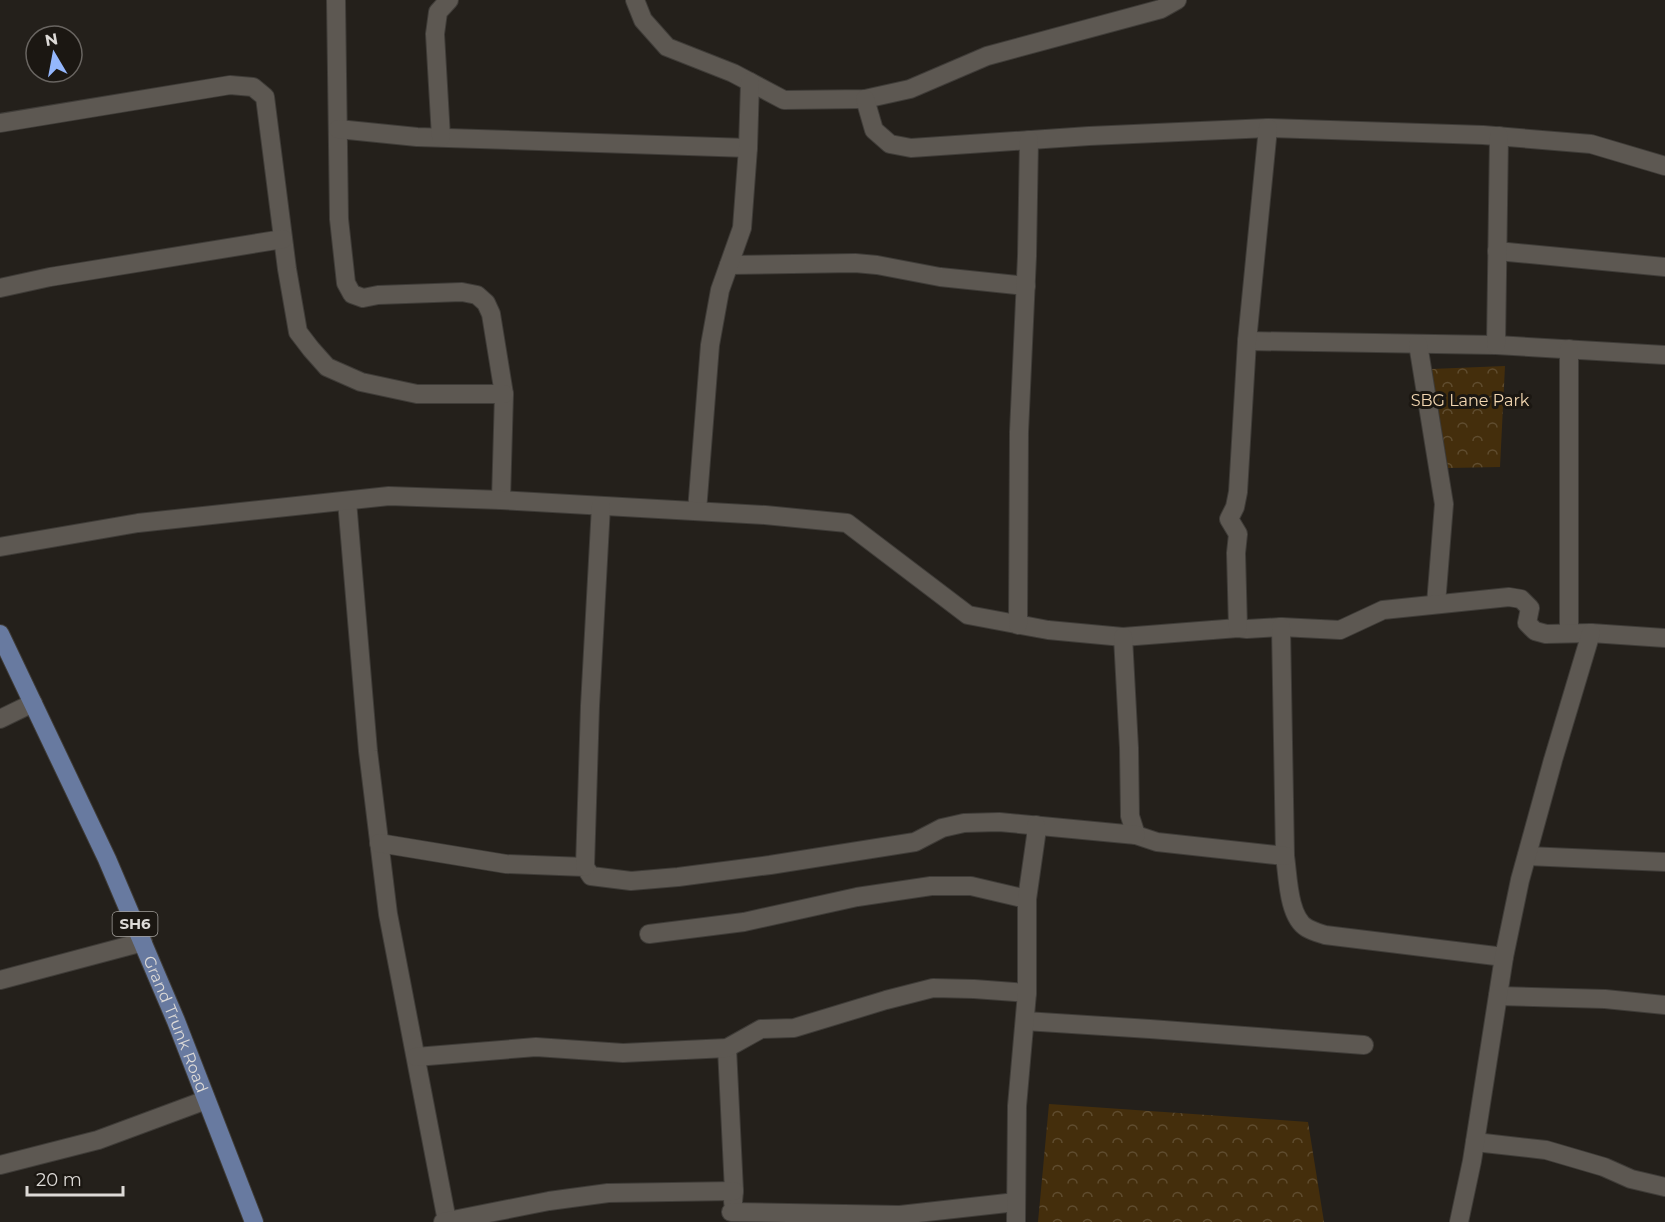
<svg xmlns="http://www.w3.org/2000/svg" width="1665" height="1222" viewBox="0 0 1665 1222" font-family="Montserrat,sans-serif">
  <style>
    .park { fill: url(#park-crowns) }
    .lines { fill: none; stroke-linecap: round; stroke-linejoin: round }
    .street-casing { stroke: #3f3c38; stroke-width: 20 }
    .primary-casing { stroke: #3f3c38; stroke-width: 20 }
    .street { stroke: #5d5852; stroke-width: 18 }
    .primary { stroke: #687aa0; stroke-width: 18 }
    .labels { text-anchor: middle; stroke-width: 6; stroke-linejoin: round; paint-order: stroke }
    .shield { fill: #1b1712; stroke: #a3a09c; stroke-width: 1.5 }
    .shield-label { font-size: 15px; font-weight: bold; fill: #dddad7 }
    .park-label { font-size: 16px; fill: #f4d8b2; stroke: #1b1712 }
    .street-label { font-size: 16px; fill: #dddad7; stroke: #1b1712 }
  </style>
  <defs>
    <pattern id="park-crowns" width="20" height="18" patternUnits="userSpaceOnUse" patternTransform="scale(1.5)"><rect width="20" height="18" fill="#442e0c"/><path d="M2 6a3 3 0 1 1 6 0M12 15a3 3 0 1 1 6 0" fill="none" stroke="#5f4c2f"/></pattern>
  </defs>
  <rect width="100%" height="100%" fill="#24201b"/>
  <g class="park">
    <path d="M1505 366 1500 467 1448 468 1431 369Z"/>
    <path d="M1049 1104 1308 1122 1324 1222H1038Z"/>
  </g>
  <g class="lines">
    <g class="street-casing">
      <g id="street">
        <path d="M336 0 339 219 346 283 352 294 363 298 378 295 462 292 477 295 486 303 491 314 504 394 501 500"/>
        <path d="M635 0 643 20 667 47 733 73 784 100 865 99 910 89 987 56 1161 9 1177 0"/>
        <path d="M865 99 874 130 890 144 911 148 1089 136 1268 128 1483 135 1591 144 1665 166"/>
        <path d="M0 123 230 85 253 87 265 97 287 269 298 332 311 349 327 367 361 382 417 394H504"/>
        <path d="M338 129 417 137 748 148"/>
        <path d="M441 137 435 34 438 12 449 0"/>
        <path d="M1497 251 1665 267"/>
        <path d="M729 265 855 263 877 265 940 277 1026 286"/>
        <path d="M0 288 50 277 283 239"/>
        <path d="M1247 341 1496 345 1665 355"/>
        <path d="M1418 344 1444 504 1436 604"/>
        <path d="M1496 345 1499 136"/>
        <path d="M1569 349V633"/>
        <path d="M347 501 368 751 388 914 447 1221"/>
        <path d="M697 511 710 345 720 290 742 228 748 148 750 82"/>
        <path d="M0 547 138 523 389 496 501 500 765 515 847 523 968 615 1048 630 1123 637 1238 628 1247 629 1281 627 1340 630 1383 610 1509 597 1521 599 1530 608 1527 623 1535 631 1546 634 1591 633 1665 638"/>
        <path d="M1018 625 1019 432 1027 256 1029 140"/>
        <path d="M1281 627 1285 856C1288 876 1288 917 1307 928 1312 931 1319 933 1325 935L1504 957"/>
        <path d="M1238 628 1236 553 1238 534 1229 519 1235 507 1238 492 1247 341 1268 128"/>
        <path d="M1123 637 1129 748 1130 816 1136 835 1157 842 1285 856"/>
        <path d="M0 719 33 703"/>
        <path d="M379 843 506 864 585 867 591 876 631 881 678 877 770 865 915 842 942 828 964 823 999 822 1136 835"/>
        <path d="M1527 856 1665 862"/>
        <path d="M585 867 590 706 601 506"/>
        <path d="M649 934 744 922 857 897 931 886H971L1027 899"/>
        <path d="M0 980 143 942"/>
        <path d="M1498 996 1605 999 1665 1005"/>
        <path d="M1025 1021 1150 1029 1364 1045"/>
        <path d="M727 1048 734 1191 733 1202"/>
        <path d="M416 1057 536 1047 623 1053 727 1048 761 1029 794 1028 886 1000 933 988 974 989 1027 993"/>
        <path d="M1475 1142 1546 1150 1604 1167 1631 1179 1665 1187"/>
        <path d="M0 1165 98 1140 206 1100"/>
        <path d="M731 1212 900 1215 1016 1202"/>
        <path d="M443 1222 549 1201 608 1193 734 1191"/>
        <path d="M1016 1222 1017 1106 1027 993V899L1036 836V825"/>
        <path d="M1459 1222 1472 1161 1504 957 1520 880 1553 760 1591 633"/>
      </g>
    </g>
    <g class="primary-casing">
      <g id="primary">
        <path id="s1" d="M0 634 107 859 176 1021 254 1222"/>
      </g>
    </g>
    <use href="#street" class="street"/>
    <use href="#primary" class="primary"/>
  </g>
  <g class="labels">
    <rect class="shield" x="112.5" y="912" width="45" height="24" rx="4.5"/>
    <g class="shield-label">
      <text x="135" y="929">SH6</text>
    </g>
    <g class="park-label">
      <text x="1470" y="406">SBG Lane Park</text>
    </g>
    <g class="street-label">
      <text dy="6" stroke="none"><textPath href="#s1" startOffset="428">Grand Trunk Road</textPath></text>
    </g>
  </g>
  <g transform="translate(54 54) rotate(350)"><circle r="28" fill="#1b1712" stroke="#696561" stroke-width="1.5"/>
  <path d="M0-4.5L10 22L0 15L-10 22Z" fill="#94b7fd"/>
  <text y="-9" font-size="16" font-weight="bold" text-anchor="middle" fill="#dddad7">N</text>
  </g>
  <path d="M27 1186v9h96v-9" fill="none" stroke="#dddad7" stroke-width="3"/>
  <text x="36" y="1186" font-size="18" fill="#dddad7" stroke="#1b1712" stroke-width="4.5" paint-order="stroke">20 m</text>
</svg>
